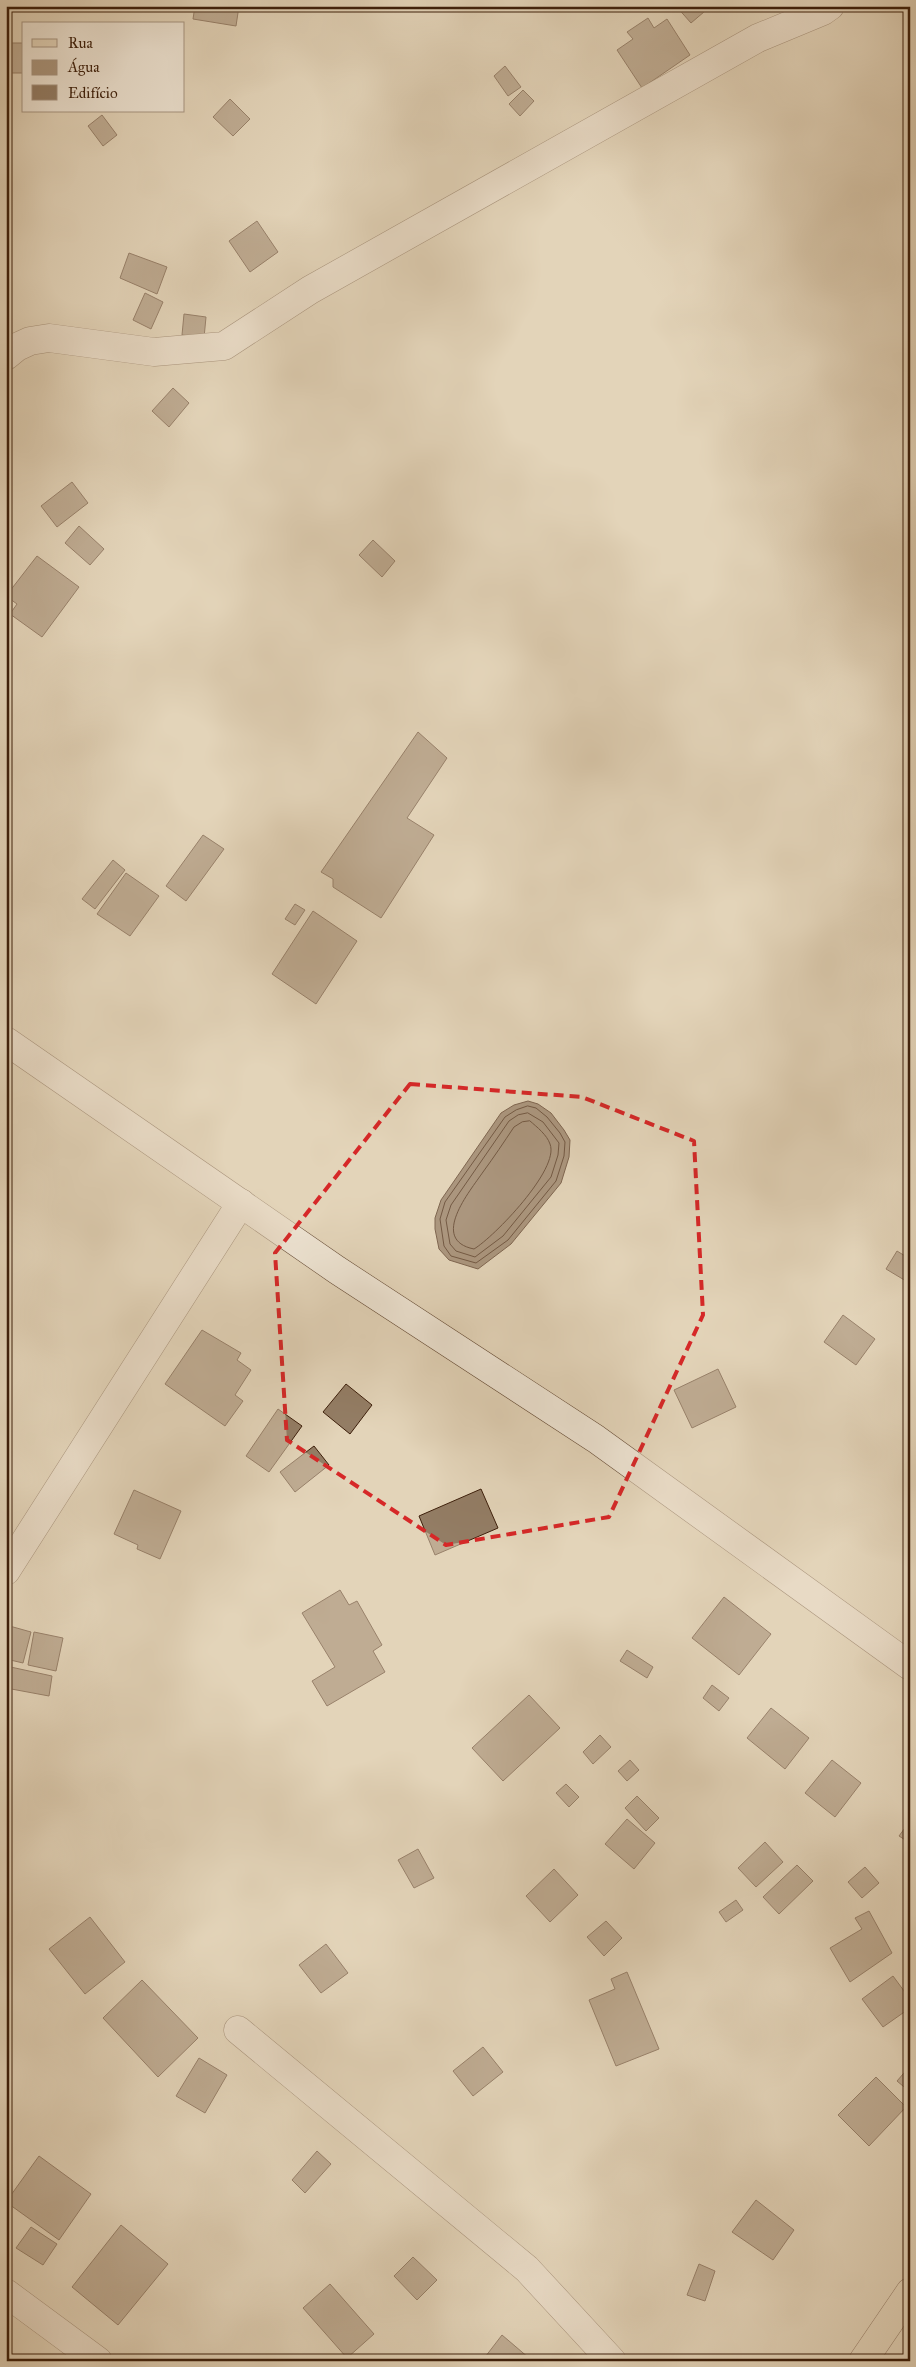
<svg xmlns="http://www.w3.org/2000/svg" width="916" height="2367" viewBox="0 0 916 2367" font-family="'IM FELL Great Primer',serif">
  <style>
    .water { fill: #ab967e; stroke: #7f6650 }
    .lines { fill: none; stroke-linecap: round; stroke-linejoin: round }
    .shore { stroke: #745a44; stroke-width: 1 }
    .building { fill: #937d65; stroke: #3d1f0b }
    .minor-casing { stroke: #664c36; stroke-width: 29 }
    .major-casing { stroke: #3d1f0b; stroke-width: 29 }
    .minor { stroke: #ede3d2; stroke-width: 28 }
    .major { stroke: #e3d4b9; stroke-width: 28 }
    .marked { fill: none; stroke: #d62828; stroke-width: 4; stroke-dasharray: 10 6; stroke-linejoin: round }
  </style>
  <rect width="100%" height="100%" fill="#e3d4b9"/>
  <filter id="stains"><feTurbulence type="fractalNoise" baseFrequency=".004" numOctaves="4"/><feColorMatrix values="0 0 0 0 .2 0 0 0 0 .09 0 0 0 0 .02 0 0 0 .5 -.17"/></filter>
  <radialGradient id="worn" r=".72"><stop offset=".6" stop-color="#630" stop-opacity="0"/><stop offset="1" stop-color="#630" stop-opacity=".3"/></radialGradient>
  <path class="water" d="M528 1101 538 1104 551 1113 564 1130 570 1140 569 1157 561 1183 511 1244 478 1269 449 1260 439 1249 435 1229V1218L441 1200 501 1113 514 1105Z"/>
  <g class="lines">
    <g class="shore">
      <path d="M528 1106 536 1108 547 1117 560 1133 565 1142 564 1156 556 1181 508 1240 476 1263 451 1256 444 1246 440 1219 445 1202 505 1117 516 1110Z"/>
      <path d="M528 1113 543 1122 559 1143 558 1155 551 1177 503 1236 475 1257 456 1251 450 1244 446 1220 451 1205 509 1121 518 1115Z"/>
      <path d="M530 1121C537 1127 547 1135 550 1144 560 1169 494 1237 474 1249 429 1240 470 1191 483 1172 494 1157 504 1142 514 1127L522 1122Z"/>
    </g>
  </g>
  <g class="building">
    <path d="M195 6H239L236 26 193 19Z"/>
    <path d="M676 6H711L691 23Z"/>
    <path d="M648 18 654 28 667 19 690 55 642 88 617 50 633 39 627 32Z"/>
    <rect x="6" y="43" width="18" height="30"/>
    <path d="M505 66 521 87 508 96 494 76Z"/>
    <path d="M523 90 534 101 520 116 509 104Z"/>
    <path d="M230 99 250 119 233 136 213 117Z"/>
    <path d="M102 115 117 135 103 146 88 126Z"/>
    <path d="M257 221 278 252 250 272 229 241Z"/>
    <path d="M129 253 167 267 157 294 120 278Z"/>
    <path d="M145 293 163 302 151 329 133 320Z"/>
    <path d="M184 314 206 317 204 338 182 335Z"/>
    <path d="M173 388 189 403 169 427 152 411Z"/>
    <path d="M72 482 88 503 57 527 41 506Z"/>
    <path d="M79 526 104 549 90 565 65 543Z"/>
    <path d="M373 540 395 561 382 577 359 555Z"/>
    <path d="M37 556 79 587 42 637 10 614 17 604 6 596Z"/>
    <path d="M418 732 447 758 407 818 434 835 381 918 333 887V879L321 872Z"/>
    <path d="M203 835 224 849 186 901 166 886Z"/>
    <path d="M113 860 125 870 95 909 82 899Z"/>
    <path d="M126 873 159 896 130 936 97 914Z"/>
    <path d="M295 904 305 910 295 925 285 919Z"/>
    <path d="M313 911 357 941 316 1004 272 974Z"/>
    <path d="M897 1251 910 1259V1274L906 1281 886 1269Z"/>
    <path d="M843 1315 875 1339 856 1365 824 1342Z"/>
    <path d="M202 1330 241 1353 237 1360 251 1370 235 1395 243 1401 225 1426 165 1384Z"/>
    <path d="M718 1369 736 1407 692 1428 674 1390Z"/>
    <path d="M346 1384 372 1405 350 1434 323 1412Z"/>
    <path d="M278 1409 302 1426 269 1472 246 1456Z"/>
    <path d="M314 1446 329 1465 295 1492 280 1472Z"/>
    <path d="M481 1489 498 1528 435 1555 419 1516Z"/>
    <path d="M134 1490 181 1511 160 1559 137 1549 138 1545 114 1534Z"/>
    <path d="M340 1590 349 1605 357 1601 382 1645 373 1651 385 1672 327 1706 312 1681 335 1667 302 1613Z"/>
    <path d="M724 1597 771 1634 739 1675 692 1638Z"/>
    <path d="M6 1625 31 1632 23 1663 6 1659Z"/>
    <path d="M34 1632 63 1638 56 1671 28 1665Z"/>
    <path d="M627 1650 653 1667 647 1678 620 1661Z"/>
    <path d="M6 1666 52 1676 49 1696 6 1688Z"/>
    <path d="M712 1685 729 1698 719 1711 703 1698Z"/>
    <path d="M529 1695 560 1728 503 1781 472 1748Z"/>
    <path d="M771 1708 809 1738 785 1769 747 1738Z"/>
    <path d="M600 1735 611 1747 593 1764 583 1752Z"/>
    <path d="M630 1760 639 1770 627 1781 618 1771Z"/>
    <path d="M832 1760 861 1783 835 1817 805 1793Z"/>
    <path d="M566 1784 579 1797 569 1807 556 1793Z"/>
    <path d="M637 1796 659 1818 646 1831 625 1808Z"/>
    <path d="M627 1819 655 1843 634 1869 605 1844Z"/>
    <path d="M910 1821V1843L899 1836Z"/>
    <path d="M765 1842 783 1862 756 1887 738 1868Z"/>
    <path d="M418 1849 434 1878 414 1888 398 1860Z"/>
    <path d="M797 1865 813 1881 779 1914 763 1897Z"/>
    <path d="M865 1867 879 1883 862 1898 848 1882Z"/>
    <path d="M554 1869 578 1895 550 1922 526 1896Z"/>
    <path d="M736 1900 743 1910 726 1922 719 1912Z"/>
    <path d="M869 1911 892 1953 850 1982 830 1948 862 1929 855 1918Z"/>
    <path d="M90 1917 125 1962 85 1994 49 1949Z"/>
    <path d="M606 1921 622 1938 604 1956 587 1937Z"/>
    <path d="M326 1944 348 1973 321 1993 299 1965Z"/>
    <path d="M627 1972 659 2049 616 2066 589 2000 615 1989 611 1979Z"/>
    <path d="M893 1976 910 1999V2008L883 2027 862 1999Z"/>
    <path d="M142 1980 198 2038 158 2077 103 2018Z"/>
    <path d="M483 2047 503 2072 473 2096 453 2071Z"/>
    <path d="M199 2058 227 2075 205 2113 176 2096Z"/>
    <path d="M910 2066V2092L897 2081Z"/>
    <path d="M876 2077 906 2107 869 2146 838 2115Z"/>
    <path d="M317 2151 331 2164 305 2193 292 2180Z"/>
    <path d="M39 2156 91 2194 59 2240 6 2202Z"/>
    <path d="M756 2200 794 2230 773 2260 732 2232Z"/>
    <path d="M121 2225 168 2264 118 2325 72 2287Z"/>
    <path d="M31 2227 57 2244 43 2265 16 2248Z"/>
    <path d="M413 2257 437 2280 417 2300 394 2276Z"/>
    <path d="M699 2264 715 2271 705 2301 687 2295Z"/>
    <path d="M330 2284 374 2334 347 2358 303 2308Z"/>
    <path d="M502 2335 529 2358 527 2361H482Z"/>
  </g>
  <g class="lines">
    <g class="minor-casing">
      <g id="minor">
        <path d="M6 356 17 347 30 341 49 338 154 352 224 346 310 290 758 38 823 11 830 6"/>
        <path d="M6 1041 337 1270 596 1439 910 1666"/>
        <path d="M6 1571 241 1203"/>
        <path d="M238 2030 527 2269 612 2361"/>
        <path d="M6 2293 98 2361"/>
      </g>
    </g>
    <g class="major-casing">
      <path id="major" d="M863 2361 910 2292"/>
    </g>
    <use href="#minor" class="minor"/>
    <use href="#major" class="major"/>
  </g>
  <path d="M0 0H916V2367H0ZM410 1084 582 1097 694 1141 703 1315 609 1517 446 1545 287 1440 275 1253Z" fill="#e3d4b9" fill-opacity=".55" fill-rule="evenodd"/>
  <path class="marked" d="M410 1084 582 1097 694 1141 703 1315 609 1517 446 1545 287 1440 275 1253Z"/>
  <rect width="916" height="2367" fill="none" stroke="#e3d4b9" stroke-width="25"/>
  <rect x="8" y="8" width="901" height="2352" fill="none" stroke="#3d1f0b" stroke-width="2.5"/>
  <rect x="12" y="12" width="891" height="2342" fill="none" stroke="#3d1f0b"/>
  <rect x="22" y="22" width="162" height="90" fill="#ede3d2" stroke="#a79582"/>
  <rect x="32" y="39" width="25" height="8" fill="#e3d4b9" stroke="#a79582"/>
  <text x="68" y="48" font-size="15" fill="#3d1f0b">Rua</text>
  <rect x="32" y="60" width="25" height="15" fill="#ab967e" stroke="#a79582"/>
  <text x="68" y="72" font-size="15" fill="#3d1f0b">Água</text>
  <rect x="32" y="85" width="25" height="15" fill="#937d65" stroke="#a79582"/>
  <text x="68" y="98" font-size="15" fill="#3d1f0b">Edifício</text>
  <rect width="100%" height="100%" filter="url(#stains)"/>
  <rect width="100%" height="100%" fill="url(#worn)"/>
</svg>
